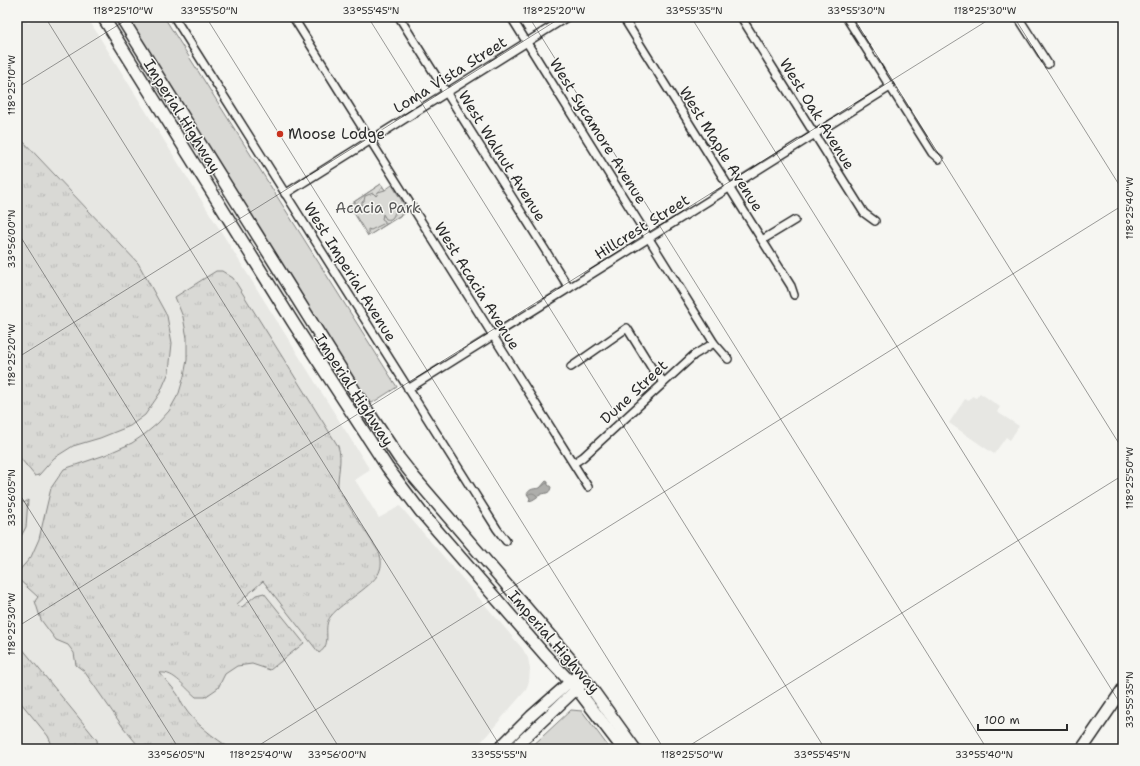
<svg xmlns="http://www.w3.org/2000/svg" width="1140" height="766" viewBox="0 0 1140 766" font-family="'Shantell Sans',sans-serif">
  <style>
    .built { fill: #e7e7e3 }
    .grass { fill: url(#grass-tufts); stroke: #828280 }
    .park { fill: #d9d9d5; stroke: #828280 }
    .garden { fill: url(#garden-furrows); stroke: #828280 }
    .water { fill: url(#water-waves); stroke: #7a7a78 }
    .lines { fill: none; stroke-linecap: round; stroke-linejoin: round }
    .street-casing { stroke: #2b2b2b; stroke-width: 10 }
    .secondary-casing { stroke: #2b2b2b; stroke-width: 13 }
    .primary-casing { stroke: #2b2b2b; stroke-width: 14 }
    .street { stroke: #f6f6f2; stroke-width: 7 }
    .secondary { stroke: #f6f6f2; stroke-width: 10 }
    .primary { stroke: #f6f6f2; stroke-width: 11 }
    .ticks { fill: none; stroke: #2b2b2b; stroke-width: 1; stroke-opacity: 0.45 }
    .poi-dot { fill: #c8321e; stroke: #f6f6f2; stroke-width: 1.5 }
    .labels { text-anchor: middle; stroke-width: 3; stroke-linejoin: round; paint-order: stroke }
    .street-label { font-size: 15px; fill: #2b2b2b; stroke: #f6f6f2 }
    .poi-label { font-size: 15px; fill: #2b2b2b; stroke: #f6f6f2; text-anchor: start }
    .park-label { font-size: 15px; fill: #565656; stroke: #f6f6f2 }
    .neatline { fill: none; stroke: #2b2b2b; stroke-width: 1.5 }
    .ticks-label { font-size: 10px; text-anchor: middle; fill: #2b2b2b }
  </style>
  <defs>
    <pattern id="grass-tufts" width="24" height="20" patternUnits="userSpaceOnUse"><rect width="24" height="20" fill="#d9d9d5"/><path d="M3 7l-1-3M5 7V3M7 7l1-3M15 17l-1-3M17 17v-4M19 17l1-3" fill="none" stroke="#babab7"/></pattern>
    <pattern id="garden-furrows" width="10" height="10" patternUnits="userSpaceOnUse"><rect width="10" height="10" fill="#d9d9d5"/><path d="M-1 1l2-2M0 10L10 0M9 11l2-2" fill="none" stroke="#babab7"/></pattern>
    <pattern id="water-waves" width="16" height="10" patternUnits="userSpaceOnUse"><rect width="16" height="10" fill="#aeaeab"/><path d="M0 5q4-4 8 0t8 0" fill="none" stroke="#8e8e8b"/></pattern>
  </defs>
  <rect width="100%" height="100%" fill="#f6f6f2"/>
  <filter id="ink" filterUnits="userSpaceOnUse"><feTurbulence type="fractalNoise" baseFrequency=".025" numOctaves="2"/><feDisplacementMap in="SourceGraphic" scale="8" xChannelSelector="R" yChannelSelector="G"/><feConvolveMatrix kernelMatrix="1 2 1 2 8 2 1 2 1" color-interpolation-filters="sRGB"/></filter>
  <g filter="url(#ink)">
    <g class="built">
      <path d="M17 17H24L28 23 38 17H87L370 470 355 480 379 518 400 506 522 648 528 658 530 669 529 681 526 690 475 749H17Z"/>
      <path d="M980 393 1000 407 997 412 1019 426 1010 440 1006 437 994 454 949 423 965 399 969 401 972 396 976 398Z"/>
    </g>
    <g class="grass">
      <path d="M17 133 22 140 138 263 167 316 172 343 169 372 160 393 145 415 130 426 100 438 73 446 54 458 39 475 35 476 17 454V394L21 391 17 386Z"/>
      <path d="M216 271H222L233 278 338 446C343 460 337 474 338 489L380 554C381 560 382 564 380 570 376 585 342 602 331 616 321 628 334 643 319 653L263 581 236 605 242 607 256 595 264 593 304 643 270 670 252 664 237 666 225 674 218 688 205 697H196C186 689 174 671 160 673 166 681 173 687 178 695 180 699 181 703 184 707 194 723 215 738 231 749H141L123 727 84 671 76 665 74 653 68 645 56 640 41 620 35 601 38 597 17 578V573L31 557 39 539 51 488 64 469 105 455 132 443 145 434 158 423 169 411 179 393 184 376 187 360V338L183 317 175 297Z"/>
      <path d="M17 495 24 503 28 500 26 527 19 540H17Z"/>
      <path d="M17 642 97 740 98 749H54L48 736 17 698Z"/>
    </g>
    <g class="park">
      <path d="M128 17H164L397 387 372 403 367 399Z"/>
      <path d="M381 184 385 190 392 185 408 211 368 236 349 205Z"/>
      <path d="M571 710 582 711 610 749H529Z"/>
    </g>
    <g class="garden">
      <path d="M381 184 385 190 378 192 377 195 376 196 373 193 365 196 364 201 362 202V205H359L354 202Z"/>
      <path d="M404 206 407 211 368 236V229L371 230 385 223V221L382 219 383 214 386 219C394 221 393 214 396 211Z"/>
    </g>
    <path class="water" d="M546 481 548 482V485L551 487C550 493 547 493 542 494 537 496 535 500 529 501L530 498 527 494C530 488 535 489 540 488Z"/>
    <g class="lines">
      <g class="street-casing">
        <g id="street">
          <path d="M174 17 497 529 506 541"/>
          <path d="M293 17 588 487"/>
          <path d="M399 17 569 288"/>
          <path d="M511 17 714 343 728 359"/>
          <path d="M623 17 762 240 791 286 794 295"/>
          <path d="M741 17 864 213 875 221"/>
          <path d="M846 17 932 153 939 159"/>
          <path d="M1018 17 1048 64"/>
          <path d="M285 194 567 17"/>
          <path d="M762 240 795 220"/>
          <path d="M571 367 627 328 653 370 664 382"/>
          <path d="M408 389 890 87"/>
          <path d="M574 463 583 457 694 355 714 343"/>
        </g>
      </g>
      <g class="secondary-casing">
        <g id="secondary">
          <path d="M498 749 531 716 580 673"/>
          <path d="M513 749 585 681"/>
        </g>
      </g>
      <g class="primary-casing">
        <g id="primary">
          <path d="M103 17 294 324 387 467 421 512 545 655 577 689 623 749"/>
          <path d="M121 17 361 401 399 458 414 477 571 660 635 749"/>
          <path d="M1082 749 1123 689"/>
        </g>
      </g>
      <use href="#street" class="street"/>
      <use href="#secondary" class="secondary"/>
      <use href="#primary" class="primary"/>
    </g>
  </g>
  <path class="ticks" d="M45 17 502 749M206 17 664 749M368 17 825 749M529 17 987 749M691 17 1123 708M853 17 1123 450M1014 17 1123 191M17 88 131 17M17 231 340 749M17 358 562 17M17 490 179 749M17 627 993 17M253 749 1123 205M684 749 1123 475M1115 749 1123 744"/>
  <circle class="poi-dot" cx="280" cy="134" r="4"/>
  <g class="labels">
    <g class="street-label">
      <text transform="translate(450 75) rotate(-32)" y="5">Loma Vista Street</text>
      <text transform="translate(817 114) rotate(58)" y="5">West Oak Avenue</text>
      <text transform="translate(182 116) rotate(58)" y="5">Imperial Highway</text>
      <text transform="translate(598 131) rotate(58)" y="5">West Sycamore Avenue</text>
      <text transform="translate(721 149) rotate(58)" y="5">West Maple Avenue</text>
      <text transform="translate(502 156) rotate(58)" y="5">West Walnut Avenue</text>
      <text transform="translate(642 227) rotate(-32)" y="5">Hillcrest Street</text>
      <text transform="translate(350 272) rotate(58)" y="5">West Imperial Avenue</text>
      <text transform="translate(477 286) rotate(58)" y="5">West Acacia Avenue</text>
      <text transform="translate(354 390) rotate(57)" y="5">Imperial Highway</text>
      <text transform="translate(634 392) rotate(-43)" y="5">Dune Street</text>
      <text transform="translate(554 642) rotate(49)" y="5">Imperial Highway</text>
    </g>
    <g class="poi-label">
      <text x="288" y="139">Moose Lodge</text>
    </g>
    <g class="park-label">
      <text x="378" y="213">Acacia Park</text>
    </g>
  </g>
  <rect width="1140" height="766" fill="none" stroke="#f6f6f2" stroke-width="44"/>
  <path d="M978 724v6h89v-6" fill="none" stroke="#2b2b2b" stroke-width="2"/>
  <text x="984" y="724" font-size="12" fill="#2b2b2b" stroke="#f6f6f2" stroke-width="3" paint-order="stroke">100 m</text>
  <rect x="22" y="22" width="1096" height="722" class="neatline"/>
  <g class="ticks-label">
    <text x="123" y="14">118°25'10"W</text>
    <text x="209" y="14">33°55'50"N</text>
    <text x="371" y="14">33°55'45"N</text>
    <text x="554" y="14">118°25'20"W</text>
    <text x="694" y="14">33°55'35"N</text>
    <text x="856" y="14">33°55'30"N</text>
    <text x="985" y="14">118°25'30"W</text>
    <text transform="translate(11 85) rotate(-90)" y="4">118°25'10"W</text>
    <text transform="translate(1129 208) rotate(-90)" y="4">118°25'40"W</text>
    <text transform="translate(11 239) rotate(-90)" y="4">33°56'00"N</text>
    <text transform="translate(11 355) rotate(-90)" y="4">118°25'20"W</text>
    <text transform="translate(1129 478) rotate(-90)" y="4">118°25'50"W</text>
    <text transform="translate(11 498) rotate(-90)" y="4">33°56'05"N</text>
    <text transform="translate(11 624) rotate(-90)" y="4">118°25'30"W</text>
    <text transform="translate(1129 700) rotate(-90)" y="4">33°55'35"N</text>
    <text x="176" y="758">33°56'05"N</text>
    <text x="261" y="758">118°25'40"W</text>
    <text x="337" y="758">33°56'00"N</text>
    <text x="499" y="758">33°55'55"N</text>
    <text x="692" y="758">118°25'50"W</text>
    <text x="822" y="758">33°55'45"N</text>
    <text x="984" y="758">33°55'40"N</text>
  </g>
</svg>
